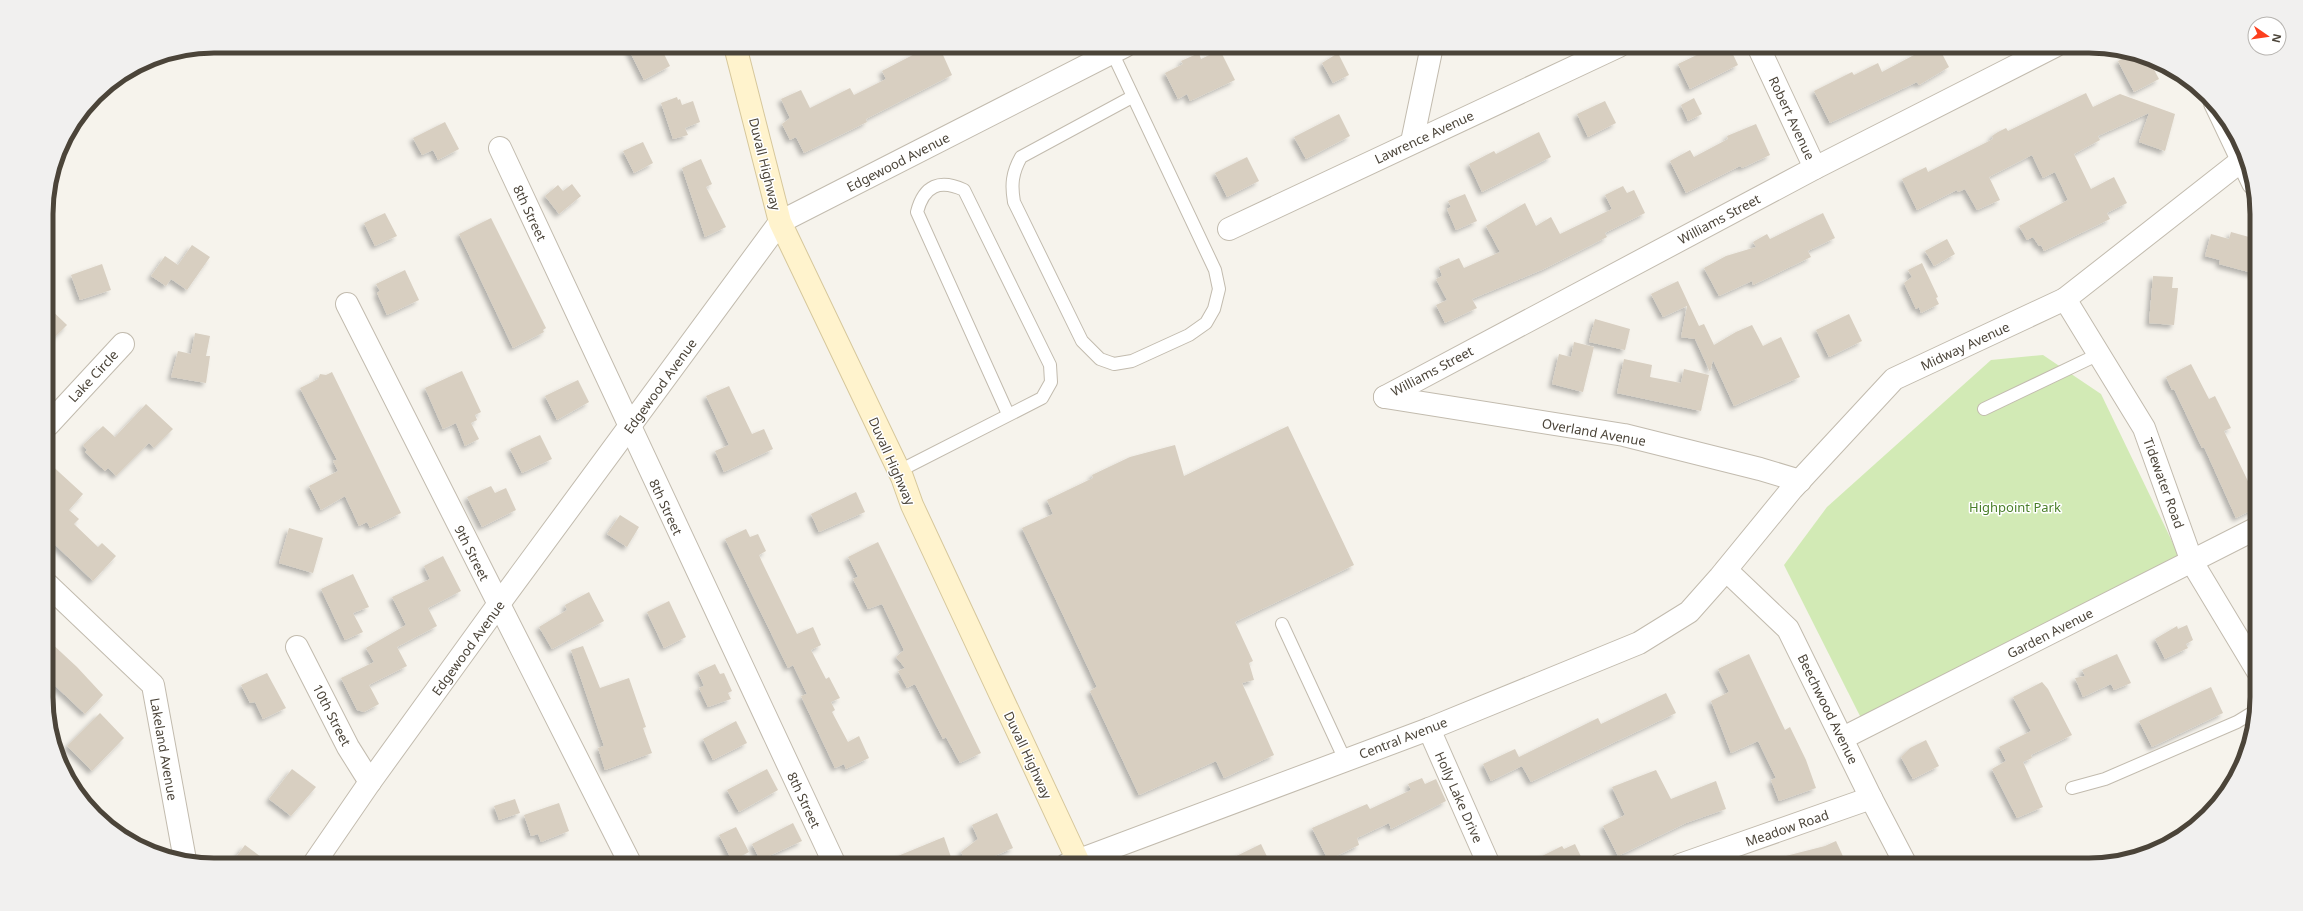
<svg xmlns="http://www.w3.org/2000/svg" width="2303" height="911" viewBox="0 0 2303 911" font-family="'Noto Sans',sans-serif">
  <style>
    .green { fill: #d2eab5 }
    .building { fill: #d8cfc1; filter: url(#shadow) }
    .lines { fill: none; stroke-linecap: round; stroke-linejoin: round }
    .lane-casing { stroke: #c2bbae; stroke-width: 14 }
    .street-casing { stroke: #c2bbae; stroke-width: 24 }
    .secondary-casing { stroke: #d6c79b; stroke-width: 24 }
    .lane { stroke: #fff; stroke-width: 12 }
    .street { stroke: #fff; stroke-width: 22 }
    .secondary { stroke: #fff3cd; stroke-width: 22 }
    .labels { text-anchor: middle; stroke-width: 3; stroke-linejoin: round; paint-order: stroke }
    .street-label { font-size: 13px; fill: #4b4439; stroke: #fff }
    .park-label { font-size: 13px; fill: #4a7f2a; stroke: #fff }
    .rim { fill: none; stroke: #4b4439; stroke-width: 5 }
  </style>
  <defs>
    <filter id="shadow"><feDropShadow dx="-3.5" dy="3.5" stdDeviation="2" flood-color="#0004"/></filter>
  </defs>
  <rect width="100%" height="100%" fill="#f6f3ec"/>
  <path class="green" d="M2043 355 2101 394 2183 564 1863 722 1784 565 1827 507 1991 360Z"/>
  <g class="building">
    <path d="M627 46H660L670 66 644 80Z"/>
    <path d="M930 46H939L952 75 866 119 867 122 804 153 796 137 790 140 782 124 790 118 781 99 801 90 810 108 850 88 854 95 886 79 882 71Z"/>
    <path d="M1700 46H1729L1738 65 1690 89 1678 64 1703 52Z"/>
    <path d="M1931 46H1938L1949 67 1919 85 1917 82 1830 123 1814 91 1852 72 1854 75 1878 63 1882 72Z"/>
    <path d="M1220 50 1235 80 1190 101 1187 94 1178 99 1165 73 1183 64 1181 61 1199 53 1201 59Z"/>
    <path d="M1338 53 1349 75 1333 83 1322 63Z"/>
    <path d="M2133 53 2148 58 2159 79 2134 92 2118 61Z"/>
    <path d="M2086 93 2093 107 2120 94 2175 114 2165 151 2139 142 2149 113 2098 136 2100 140 2074 154 2091 189 2114 177 2127 203 2107 213 2110 219 2044 251 2041 245 2039 246 2033 237 2027 240 2019 226 2068 200 2055 172 2043 178 2032 155 1989 177 2000 200 1977 210 1965 189 1958 192 1957 190 1917 210 1902 179 1926 167 1928 172 1993 139 1992 136 1998 132 2006 128 2008 131Z"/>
    <path d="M677 97 678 100 680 99 682 105 693 101 700 122 685 128 688 135 673 139 661 103Z"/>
    <path d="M1694 98 1702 114 1688 121 1681 105Z"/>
    <path d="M1605 101 1616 123 1588 137 1577 114Z"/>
    <path d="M1339 114 1350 136 1306 159 1294 137Z"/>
    <path d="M445 122 459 149 438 160 433 150 422 155 413 138Z"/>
    <path d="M1756 124 1770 155 1742 168 1740 166 1686 193 1670 161 1690 150 1694 157 1728 139 1727 136Z"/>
    <path d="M1539 132 1551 157 1482 192 1469 164 1494 151 1496 154Z"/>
    <path d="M643 142 653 163 634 173 623 151Z"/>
    <path d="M1247 157 1259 181 1227 197 1215 173Z"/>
    <path d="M701 159 712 184 706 187 726 227 705 237 682 168Z"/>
    <path d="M572 184 581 196 559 214 545 196 558 185 563 191Z"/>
    <path d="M1623 186 1627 193 1634 190 1645 213 1605 233 1607 237 1544 269 1472 299 1477 308 1445 323 1436 305 1447 300 1436 279 1442 276 1439 267 1459 258 1464 268 1500 252 1486 226 1525 203 1536 226 1551 217 1560 234 1612 209 1605 195Z"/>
    <path d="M1465 194 1477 221 1456 230 1447 209 1451 207 1448 201Z"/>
    <path d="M385 213 397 236 375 246 364 223Z"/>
    <path d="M1823 213 1835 238 1808 251 1811 257 1753 285 1752 281 1719 296 1704 268 1726 256 1756 247 1753 242 1767 234 1770 239Z"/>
    <path d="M491 218 546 328 543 330 544 332 513 348 459 234Z"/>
    <path d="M2231 232 2249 237 2248 251 2256 253V274L2219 264 2220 260 2205 256 2211 234 2229 239Z"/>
    <path d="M1947 239 1955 254 1934 266 1925 251Z"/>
    <path d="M192 245 210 257 187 290 171 279 166 286 151 276 165 256 178 265Z"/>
    <path d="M1922 263 1938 297 1936 298 1939 304 1921 313 1919 307 1916 309 1904 283 1912 277 1908 270Z"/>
    <path d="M102 264 111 290 80 300 71 275Z"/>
    <path d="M405 270 419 300 387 315 377 293 380 291 376 284Z"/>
    <path d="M2153 276 2173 277 2172 288H2178L2174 325 2149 323Z"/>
    <path d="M1678 281 1699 326 1704 324 1714 345 1736 332 1752 325 1763 346 1781 337 1800 377 1734 406 1713 360 1710 372 1695 339 1681 337 1687 306 1663 317 1651 294Z"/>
    <path d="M47 306 67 325 47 345Z"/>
    <path d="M1849 314 1862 341 1829 357 1816 330Z"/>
    <path d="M1595 319 1630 329 1625 350 1589 342Z"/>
    <path d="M195 333 210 336 206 356H210L206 383 171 377 178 351 191 354Z"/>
    <path d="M1574 342 1594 347 1583 392 1552 384 1559 354 1571 357Z"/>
    <path d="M1624 359 1652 365 1650 377 1681 383 1684 369 1709 375 1701 411 1617 393Z"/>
    <path d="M2191 364 2209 399 2215 396 2231 428 2224 431 2256 498V508L2236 518 2204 447 2202 448 2174 389 2172 390 2166 377Z"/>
    <path d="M462 371 481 412 475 415 477 420 471 423 479 439 465 446 456 423 443 429 425 388Z"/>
    <path d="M332 372 401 513 370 528 367 522 359 526 345 496 321 510 309 486 338 471 333 461 337 460 300 388 318 379 320 374 326 375Z"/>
    <path d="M578 380 589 402 557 420 545 396Z"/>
    <path d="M729 386 752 434 764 429 773 449 724 472 715 451 729 445 706 396Z"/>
    <path d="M146 404 173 429 154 448 149 443 116 476 108 468 105 471 85 452 87 450 83 445 103 426 115 437Z"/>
    <path d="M1288 426 1354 565 1235 622 1253 661 1249 663 1254 680 1242 683 1274 755 1224 778 1216 761 1139 795 1090 691 1097 687 1022 528 1053 514 1047 500 1093 478 1092 475 1130 457 1175 445 1184 476Z"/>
    <path d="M540 435 552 459 522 473 510 449Z"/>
    <path d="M48 462 83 494 69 510 79 519 74 524 98 547 102 543 116 556 93 581 48 538Z"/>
    <path d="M491 486 495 493 506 488 516 510 482 527 467 497Z"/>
    <path d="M856 492 865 512 819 532 811 514Z"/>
    <path d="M620 515 639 527 627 547 607 534Z"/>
    <path d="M289 528 323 538 313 573 279 563Z"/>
    <path d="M746 529 750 537 758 534 766 551 759 555 762 562 797 634 813 627 821 645 811 650 826 679 829 677 840 698 831 702 835 710 832 712 848 742 859 736 869 758 846 769 844 764 835 768 801 696 807 694 793 665 788 668 725 539Z"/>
    <path d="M878 542 981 753 960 763 946 737 943 739 915 684 907 688 898 671 905 668 896 657 904 650 882 604 868 609 853 579 858 577 848 557Z"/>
    <path d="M443 556 461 591 428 608 437 626 397 647 407 666 369 685 379 704 364 712 357 710 341 678 374 662 366 648 406 625 392 597 430 579 424 566Z"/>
    <path d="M353 574 369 607 353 613 363 632 345 640 321 589Z"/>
    <path d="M589 592 604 621 552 649 539 627 567 610 565 605Z"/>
    <path d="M669 601 686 637 664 648 647 612Z"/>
    <path d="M2187 625 2193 640 2186 644 2188 648 2165 659 2155 639 2177 626 2178 629Z"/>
    <path d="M49 641 77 667 103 695 85 714 49 680Z"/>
    <path d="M583 646 600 688 629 678 646 727 643 728 652 753 605 770 598 748 604 746 571 650Z"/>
    <path d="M1749 654 1785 730 1790 727 1806 760 1816 788 1779 801 1771 780 1776 778 1758 741 1731 753 1711 701 1729 692 1718 669Z"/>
    <path d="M2117 654 2131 683 2114 690 2111 684 2083 697 2075 678 2085 676 2082 670Z"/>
    <path d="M715 664 720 674 724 673 732 691 728 693 731 699 708 707 699 688 704 686 698 672Z"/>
    <path d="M267 673 286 708 263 719 255 702 250 703 241 685Z"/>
    <path d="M2042 682 2048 689 2072 735 2031 755 2032 758 2023 762 2043 807 2017 818 1992 769 2006 761 1999 747 2031 731 2013 697Z"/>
    <path d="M2211 687 2223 713 2152 747 2139 721Z"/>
    <path d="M1666 693 1676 713 1531 782 1522 766 1491 781 1483 764 1515 749 1519 757 1598 718 1601 724Z"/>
    <path d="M100 713 124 738 92 771 67 746Z"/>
    <path d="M736 721 747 743 713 760 703 739Z"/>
    <path d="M1926 740 1939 766 1913 779 1901 757 1910 748Z"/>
    <path d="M292 769 316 787 291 816 269 799Z"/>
    <path d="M767 769 778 790 739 812 727 790Z"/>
    <path d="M1656 770 1671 799 1716 781 1726 809 1686 823 1618 856 1603 826 1625 815 1612 787Z"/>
    <path d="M1422 778 1425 784 1436 779 1446 801 1391 829 1389 823 1357 838 1359 845 1328 860 1312 828 1367 804 1370 809 1411 790 1408 784Z"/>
    <path d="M515 799 520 813 499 820 494 806Z"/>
    <path d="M559 803 569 831 541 842 538 834 531 836 524 815Z"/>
    <path d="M997 813 1013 848 974 865H967L961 852 978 839 972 825Z"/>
    <path d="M793 823 802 841 760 860 752 844Z"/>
    <path d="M736 827 749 852 732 861 719 835Z"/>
    <path d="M944 837 952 860 941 865H876Z"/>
    <path d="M1836 841 1847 865H1775L1774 859 1825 846Z"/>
    <path d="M1261 844 1271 865H1218Z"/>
    <path d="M1575 844 1585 865H1524L1562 846 1564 849Z"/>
    <path d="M245 845 272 865H230Z"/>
  </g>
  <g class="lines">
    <g class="lane-casing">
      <g id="lane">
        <path d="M1112 52 1215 270 1219 289 1214 309 1206 323 1189 335 1132 361 1114 364 1100 359 1082 341 1014 202C1011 185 1012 173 1021 157L1132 97"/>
        <path d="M1984 409 2099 354"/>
        <path d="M899 471 1042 398 1051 382 1050 365 964 190C940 179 924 185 917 212L1008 414"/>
        <path d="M1282 624 1345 760"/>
        <path d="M2072 788 2105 779 2237 722 2255 711"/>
      </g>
    </g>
    <g class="street-casing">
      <g id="street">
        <path d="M1758 46 1815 168"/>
        <path d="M2215 103 2253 183"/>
        <path d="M1412 142 1432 46"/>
        <path d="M500 148 835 865"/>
        <path d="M1229 229 1619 46"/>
        <path d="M2065 299 2144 428 2192 562 2257 670"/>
        <path d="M347 304 631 865"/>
        <path d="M1385 397 1815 168 2055 46"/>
        <path d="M1385 397 1624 435 1760 469 1800 481"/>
        <path d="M48 425 123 344"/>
        <path d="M1726 570 1788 629 1871 798 1906 865"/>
        <path d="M48 585 153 685 185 860"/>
        <path d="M297 647 348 747 370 782"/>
        <path d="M1429 729 1489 865"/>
        <path d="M1843 738 2257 528"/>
        <path d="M313 865 370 782 498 605 780 222 1125 46"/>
        <path d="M1066 865 1429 729 1639 643 1689 612 1720 577 1792 489 1894 379 2065 299 2246 157"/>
        <path d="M1680 865 1871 798"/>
      </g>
    </g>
    <g class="secondary-casing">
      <path id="secondary" d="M735 46 780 222 902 477 912 505 1080 865"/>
    </g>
    <use href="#lane" class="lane"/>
    <use href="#street" class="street"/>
    <use href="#secondary" class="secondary"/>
  </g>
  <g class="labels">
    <g class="street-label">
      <text transform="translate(1792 118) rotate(65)" y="5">Robert Avenue</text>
      <text transform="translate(1424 137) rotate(-25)" y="5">Lawrence Avenue</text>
      <text transform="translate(898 162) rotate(-27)" y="5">Edgewood Avenue</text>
      <text transform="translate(765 164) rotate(76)" y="5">Duvall Highway</text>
      <text transform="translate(530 213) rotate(65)" y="5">8th Street</text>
      <text transform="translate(1719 219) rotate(-28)" y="5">Williams Street</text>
      <text transform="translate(1965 346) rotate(-25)" y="5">Midway Avenue</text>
      <text transform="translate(1432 371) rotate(-28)" y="5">Williams Street</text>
      <text transform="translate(93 376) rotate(-47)" y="5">Lake Circle</text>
      <text transform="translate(660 386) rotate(-54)" y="5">Edgewood Avenue</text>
      <text transform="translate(1594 432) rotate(10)" y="5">Overland Avenue</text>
      <text transform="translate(892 461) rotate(66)" y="5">Duvall Highway</text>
      <text transform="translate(2164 483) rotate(70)" y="5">Tidewater Road</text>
      <text transform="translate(666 507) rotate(65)" y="5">8th Street</text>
      <text transform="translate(472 553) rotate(63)" y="5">9th Street</text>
      <text transform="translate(2050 633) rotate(-27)" y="5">Garden Avenue</text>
      <text transform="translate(468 648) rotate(-54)" y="5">Edgewood Avenue</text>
      <text transform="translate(1828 709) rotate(64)" y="5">Beechwood Avenue</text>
      <text transform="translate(332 715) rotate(63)" y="5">10th Street</text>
      <text transform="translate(1403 738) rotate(-21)" y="5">Central Avenue</text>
      <text transform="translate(164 749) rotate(80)" y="5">Lakeland Avenue</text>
      <text transform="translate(1028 755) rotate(65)" y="5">Duvall Highway</text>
      <text transform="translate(1459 797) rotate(66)" y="5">Holly Lake Drive</text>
      <text transform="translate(804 800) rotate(65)" y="5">8th Street</text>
      <text transform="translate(1787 828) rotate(-19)" y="5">Meadow Road</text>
    </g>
    <g class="park-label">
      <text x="2015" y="512">Highpoint Park</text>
    </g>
  </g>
  <path d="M0 0H2303V911H0ZM214 53H2089A161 161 0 0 1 2250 214V697A161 161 0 0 1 2089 858H214A161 161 0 0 1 53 697V214A161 161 0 0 1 214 53Z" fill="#f1f0ef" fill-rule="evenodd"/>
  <path class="rim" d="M214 53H2089A161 161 0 0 1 2250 214V697A161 161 0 0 1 2089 858H214A161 161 0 0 1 53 697V214A161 161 0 0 1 214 53Z"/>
  <g transform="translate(2267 36) rotate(103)"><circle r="19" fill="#ffffff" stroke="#b7b4b0"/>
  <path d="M0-3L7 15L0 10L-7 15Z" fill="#fc3f1d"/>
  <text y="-6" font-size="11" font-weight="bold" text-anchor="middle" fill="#4b4439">N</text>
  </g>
</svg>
